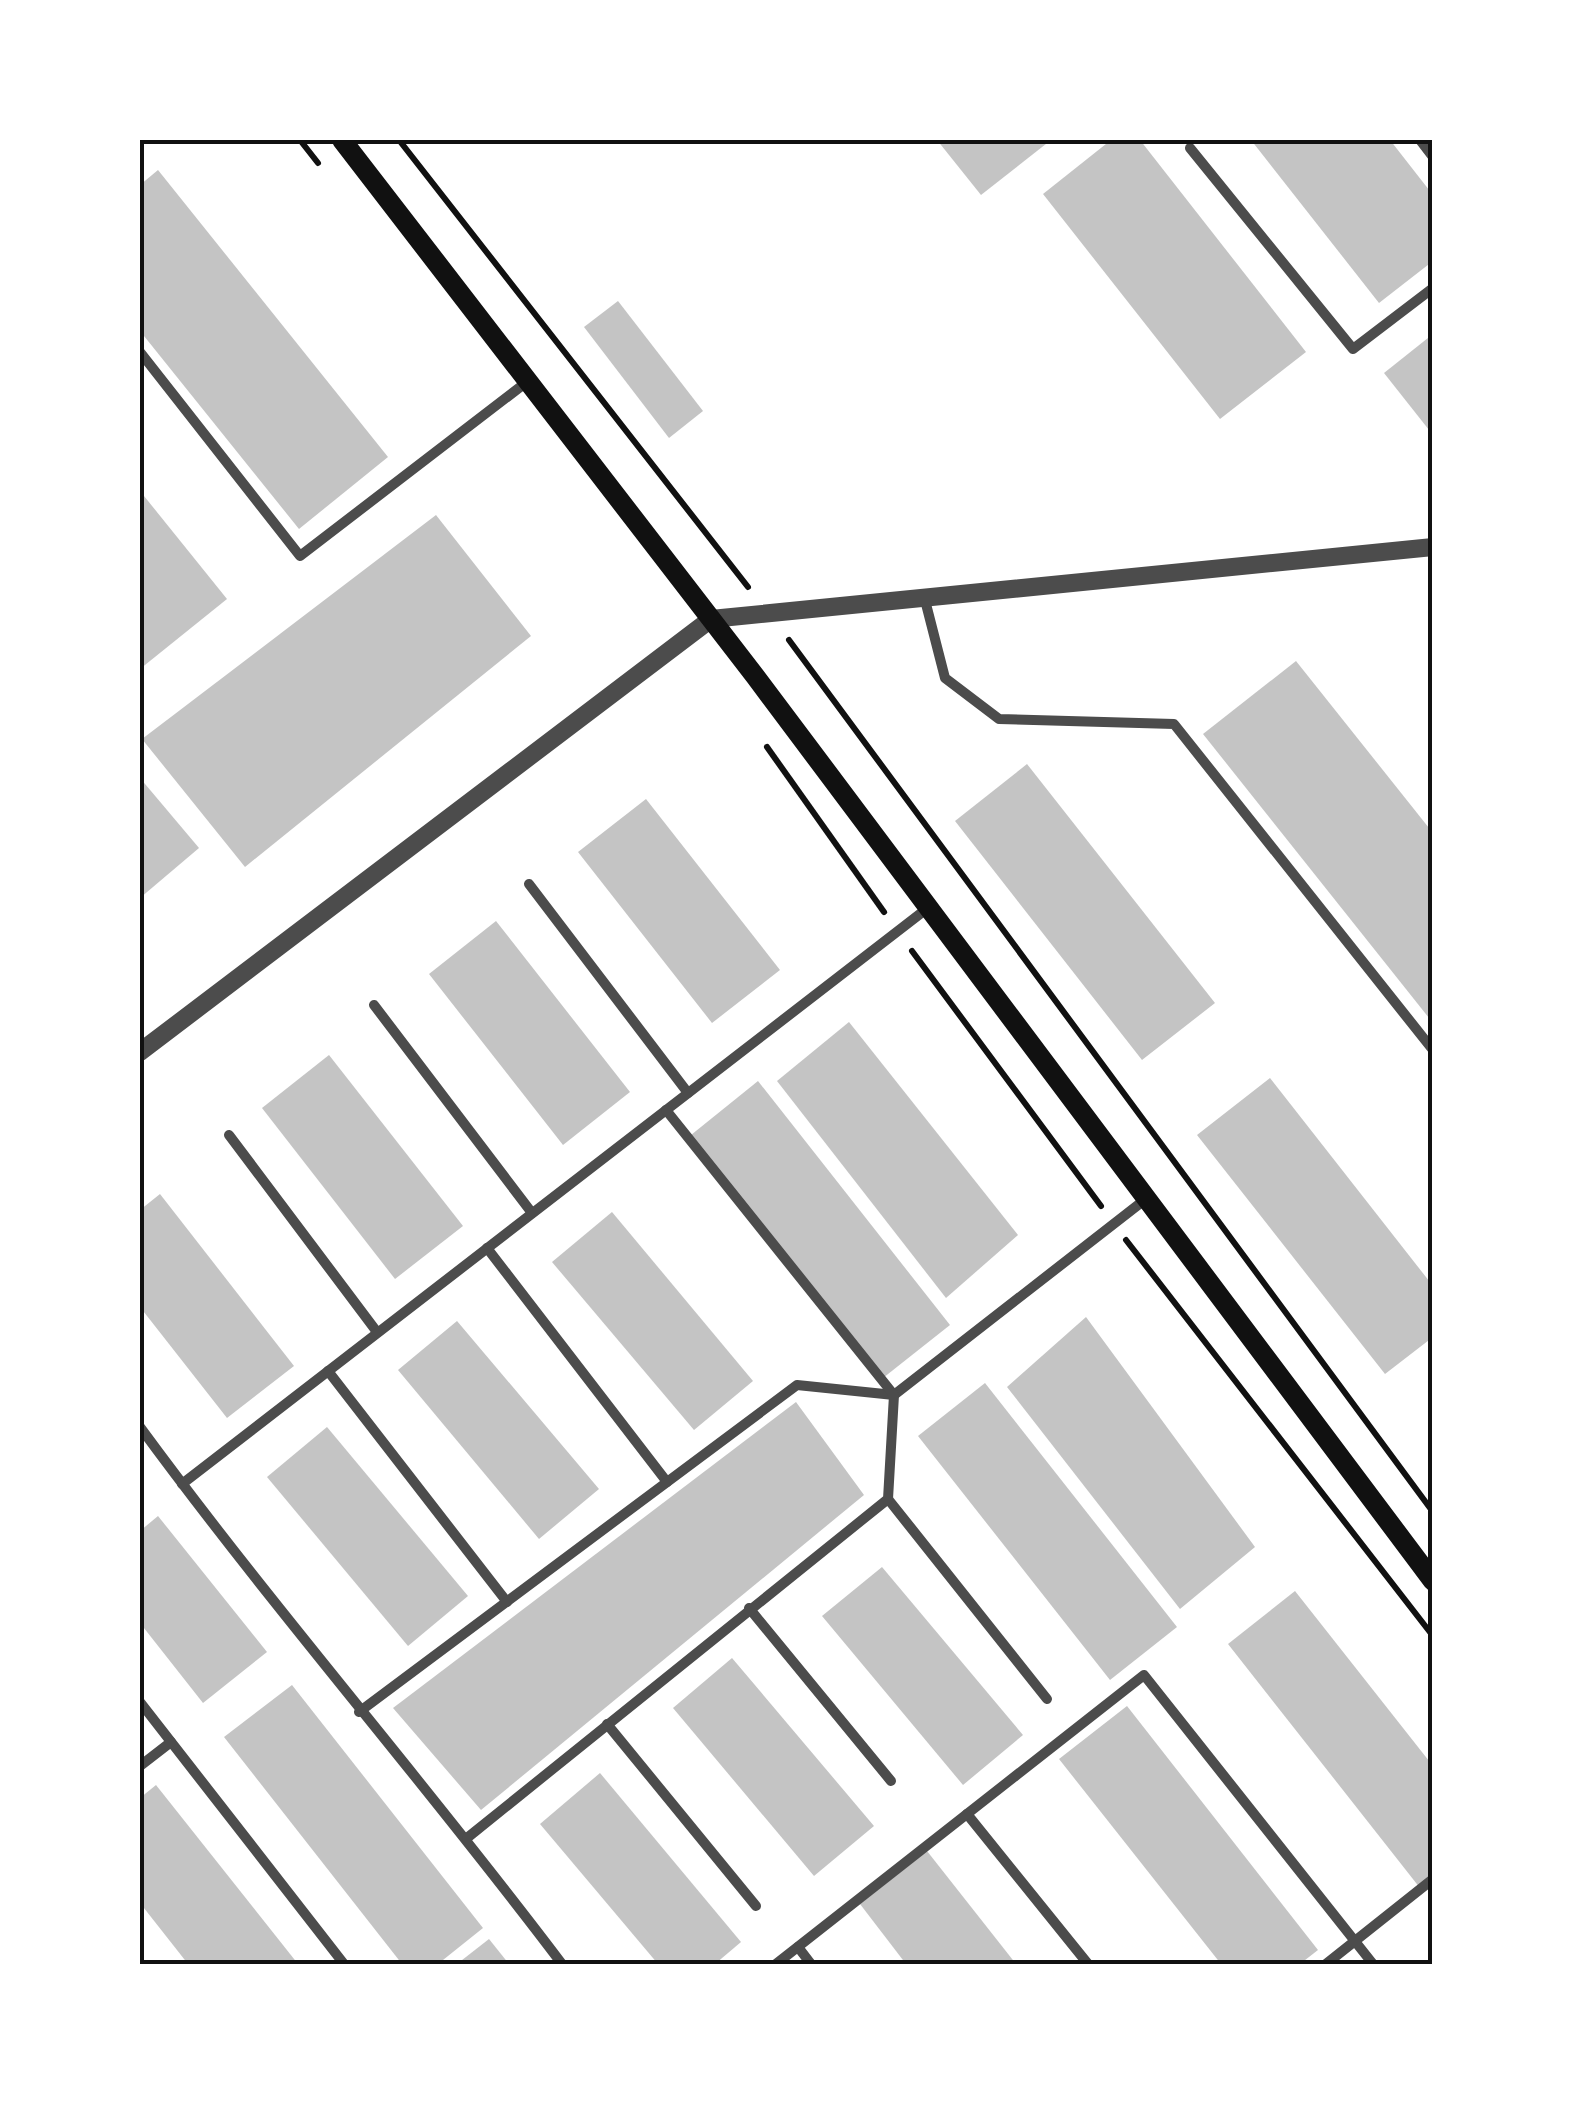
<svg xmlns="http://www.w3.org/2000/svg" width="1573" height="2104" viewBox="0 0 1573 2104" font-family="Ubuntu,sans-serif">
  <style>
    .building { fill: #c4c4c4 }
    .lines { fill: none; stroke-linecap: round; stroke-linejoin: round }
    .path { stroke: #111; stroke-width: 6 }
    .minor { stroke: #4c4c4c; stroke-width: 10 }
    .tertiary { stroke: #4c4c4c; stroke-width: 18 }
    .secondary { stroke: #111; stroke-width: 20 }
    .neatline { fill: none; stroke: #111; stroke-width: 4 }
  </style>
  <rect width="100%" height="100%" fill="#fff"/>
  <g class="building">
    <path d="M937 140H1051L981 195Z"/>
    <path d="M1111 140H1140L1306 352 1220 419 1043 194Z"/>
    <path d="M1251 140H1390L1433 195V261L1379 303Z"/>
    <path d="M158 170 388 457 299 529 140 331V185Z"/>
    <path d="M618 301 703 411 669 438 584 327Z"/>
    <path d="M1433 334V435L1384 373Z"/>
    <path d="M140 491 227 599 140 669Z"/>
    <path d="M436 515 531 636 245 867 142 739Z"/>
    <path d="M1296 661 1433 833V1023L1203 734Z"/>
    <path d="M1027 764 1215 1003 1142 1060 955 821Z"/>
    <path d="M140 778 199 848 140 898Z"/>
    <path d="M646 799 780 970 712 1023 578 852Z"/>
    <path d="M496 921 630 1092 563 1145 429 974Z"/>
    <path d="M849 1022 1018 1235 946 1298 777 1081Z"/>
    <path d="M329 1055 463 1226 395 1279 262 1108Z"/>
    <path d="M1270 1078 1433 1286V1337L1385 1374 1197 1135Z"/>
    <path d="M758 1081 950 1325 883 1378 691 1135Z"/>
    <path d="M160 1194 294 1366 227 1418 140 1307V1210Z"/>
    <path d="M612 1212 753 1381 694 1430 552 1262Z"/>
    <path d="M1086 1317 1255 1547 1180 1609 1007 1387Z"/>
    <path d="M457 1321 599 1489 539 1539 398 1370Z"/>
    <path d="M985 1383 1177 1627 1110 1680 918 1436Z"/>
    <path d="M796 1402 864 1495 481 1810 393 1708Z"/>
    <path d="M327 1427 468 1596 408 1646 267 1477Z"/>
    <path d="M158 1516 267 1652 203 1703 140 1623V1531Z"/>
    <path d="M882 1567 1023 1735 963 1785 822 1616Z"/>
    <path d="M1295 1591 1433 1766V1877L1420 1888 1228 1644Z"/>
    <path d="M732 1658 874 1826 814 1876 673 1708Z"/>
    <path d="M292 1685 483 1928 438 1964H402L224 1737Z"/>
    <path d="M1127 1706 1318 1950 1300 1964H1221L1059 1759Z"/>
    <path d="M600 1773 741 1942 715 1964H658L540 1824Z"/>
    <path d="M156 1785 298 1964H188L140 1903V1798Z"/>
    <path d="M927 1851 1016 1964H906L860 1904Z"/>
    <path d="M489 1939 509 1964H457Z"/>
  </g>
  <g class="lines">
    <g class="path">
      <path d="M300 140 318 163"/>
      <path d="M399 140 748 587"/>
      <path d="M789 640 1433 1512"/>
      <path d="M767 747 884 912"/>
      <path d="M912 951 1101 1206"/>
      <path d="M1126 1240 1433 1636"/>
    </g>
    <g class="minor">
      <path d="M1420 140 1433 157"/>
      <path d="M1190 148 1353 349 1433 288"/>
      <path d="M140 352 300 556 528 381"/>
      <path d="M925 600 945 678 999 719 1174 724 1433 1050"/>
      <path d="M529 884 688 1093"/>
      <path d="M374 1005 532 1213"/>
      <path d="M229 1135 377 1332"/>
      <path d="M487 1248 667 1482"/>
      <path d="M328 1371 507 1602"/>
      <path d="M140 1427C275 1611 425 1782 562 1964"/>
      <path d="M182 1484 929 907"/>
      <path d="M888 1499 1047 1699"/>
      <path d="M749 1608 891 1781"/>
      <path d="M140 1702 344 1964"/>
      <path d="M359 1712 797 1385 894 1395 1147 1198"/>
      <path d="M607 1724 756 1906"/>
      <path d="M140 1766 171 1742"/>
      <path d="M967 1814 1088 1964"/>
      <path d="M467 1838 888 1499 894 1395 666 1110"/>
      <path d="M798 1947 811 1964"/>
      <path d="M776 1964 1144 1675 1373 1964"/>
      <path d="M1326 1964 1433 1879"/>
    </g>
    <path class="tertiary" d="M140 1052 711 619 1433 547"/>
    <path class="secondary" d="M342 140 755 676 1433 1581"/>
  </g>
  <rect width="1573" height="2104" fill="none" stroke="#ffffff" stroke-width="285"/>
  <rect x="142" y="142" width="1288" height="1820" class="neatline"/>
</svg>
